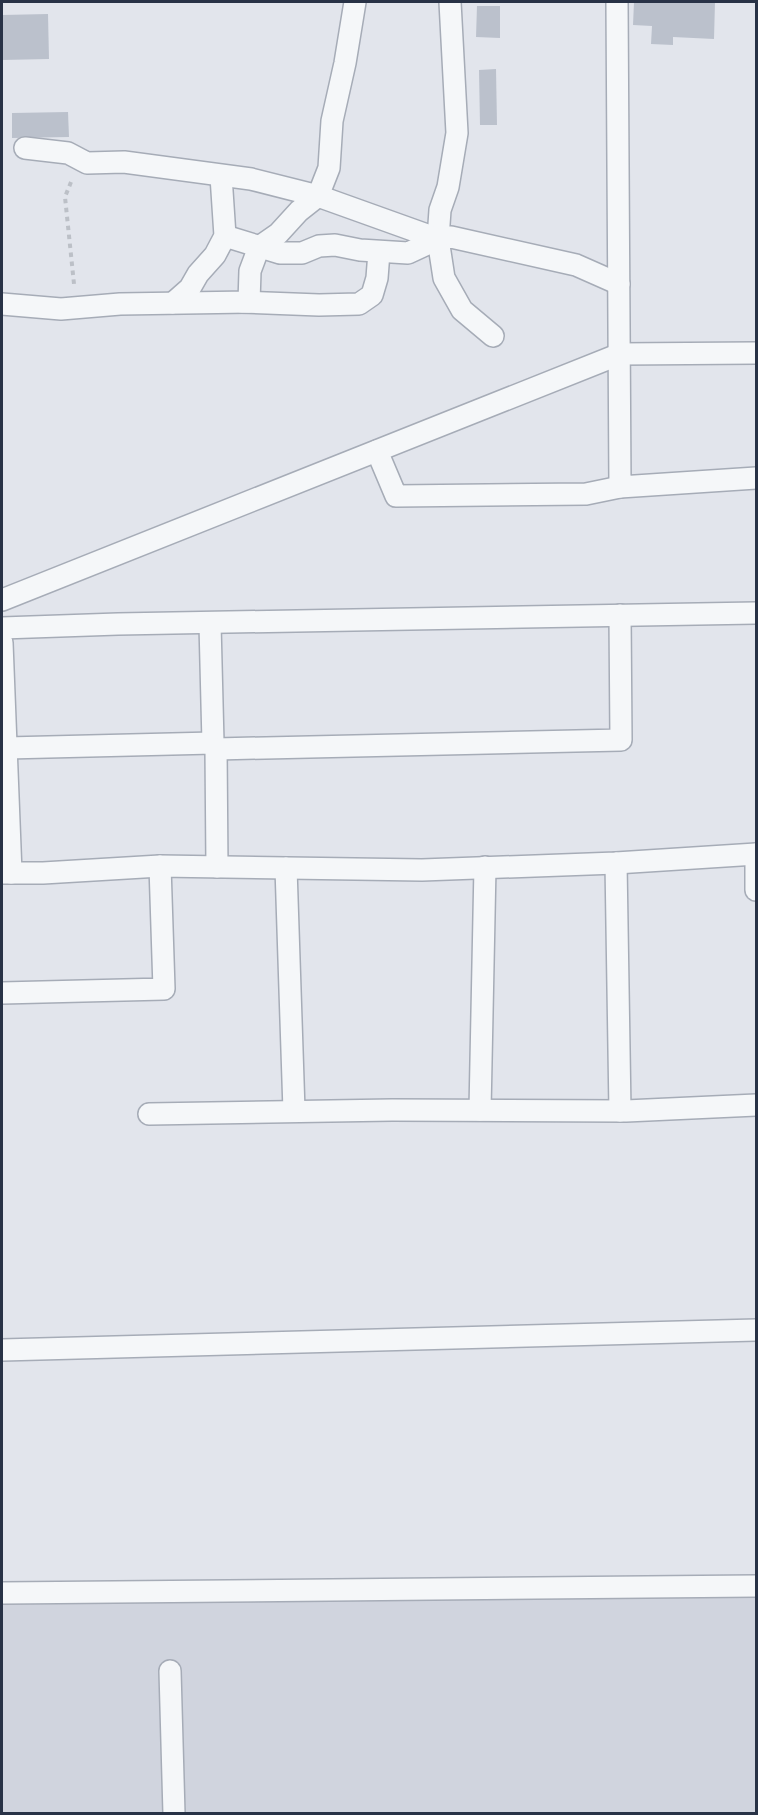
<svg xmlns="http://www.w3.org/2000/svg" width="758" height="1815" viewBox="0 0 758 1815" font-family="'DejaVu Sans',sans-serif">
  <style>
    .built { fill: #d0d4de }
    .building { fill: #bbc1cc }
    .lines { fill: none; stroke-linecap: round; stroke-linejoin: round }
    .minor-casing { stroke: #a6acb7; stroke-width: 24 }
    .path { stroke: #bcc0c7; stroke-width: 4; stroke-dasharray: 4.5 4.5; stroke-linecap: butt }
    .minor { stroke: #f5f7f9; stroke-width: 21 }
  </style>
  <rect width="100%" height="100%" fill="#e2e5ec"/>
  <path class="built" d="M756 1587V1813H2V1592Z"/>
  <g class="building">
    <path d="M634 2H715L714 39 673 37V45L651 44 652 26 633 25Z"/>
    <path d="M477 6H500V38L476 37Z"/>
    <path d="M48 14 49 59 2 60V15Z"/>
    <path d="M496 69 497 125H480L479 70Z"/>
    <path d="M68 112 69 137 12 138V113Z"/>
  </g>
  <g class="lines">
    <g class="minor-casing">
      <g id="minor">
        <path d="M450 2 457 133 448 187 440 210 438 239 444 278 462 310 493 336"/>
        <path d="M617 2 620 487 756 478"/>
        <path d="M25 148 68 153 87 163 124 162 251 179 318 196 438 239 451 237 576 265 619 284"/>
        <path d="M225 236 280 253H302L319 246 335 245 360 250 408 253 438 239"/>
        <path d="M242 302 319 305 359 304 372 295 377 278 379 252"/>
        <path d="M173 303 190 288 198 274 215 255 225 236 221 176"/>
        <path d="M2 304 61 309 120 304 249 302 250 271 259 247 278 234 299 211 318 196 329 168 332 121 345 63 355 2"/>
        <path d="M377 451 396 496 586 494 620 487"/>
        <path d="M2 600 620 354 756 353"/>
        <path d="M210 624 213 743"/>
        <path d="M2 628 118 624 756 613"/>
        <path d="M2 643 11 873"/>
        <path d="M7 748 213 743 216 749 621 740 620 615"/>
        <path d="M216 749 217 867"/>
        <path d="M756 854V890"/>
        <path d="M616 863 620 1111"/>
        <path d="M286 868 294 1111"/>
        <path d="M2 873H43L160 866"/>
        <path d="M2 993 164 989 160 866 422 870 616 863 756 854"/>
        <path d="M480 1110 485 867"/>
        <path d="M149 1114 392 1110 626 1111 756 1105"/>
        <path d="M2 1350 756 1330"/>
        <path d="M2 1593 756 1586"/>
        <path d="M170 1671 174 1814"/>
      </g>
    </g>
    <path class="path" d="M71 182 65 197 74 284"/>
    <use href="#minor" class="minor"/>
  </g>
  <rect width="758" height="1815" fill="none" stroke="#283246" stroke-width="6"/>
</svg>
